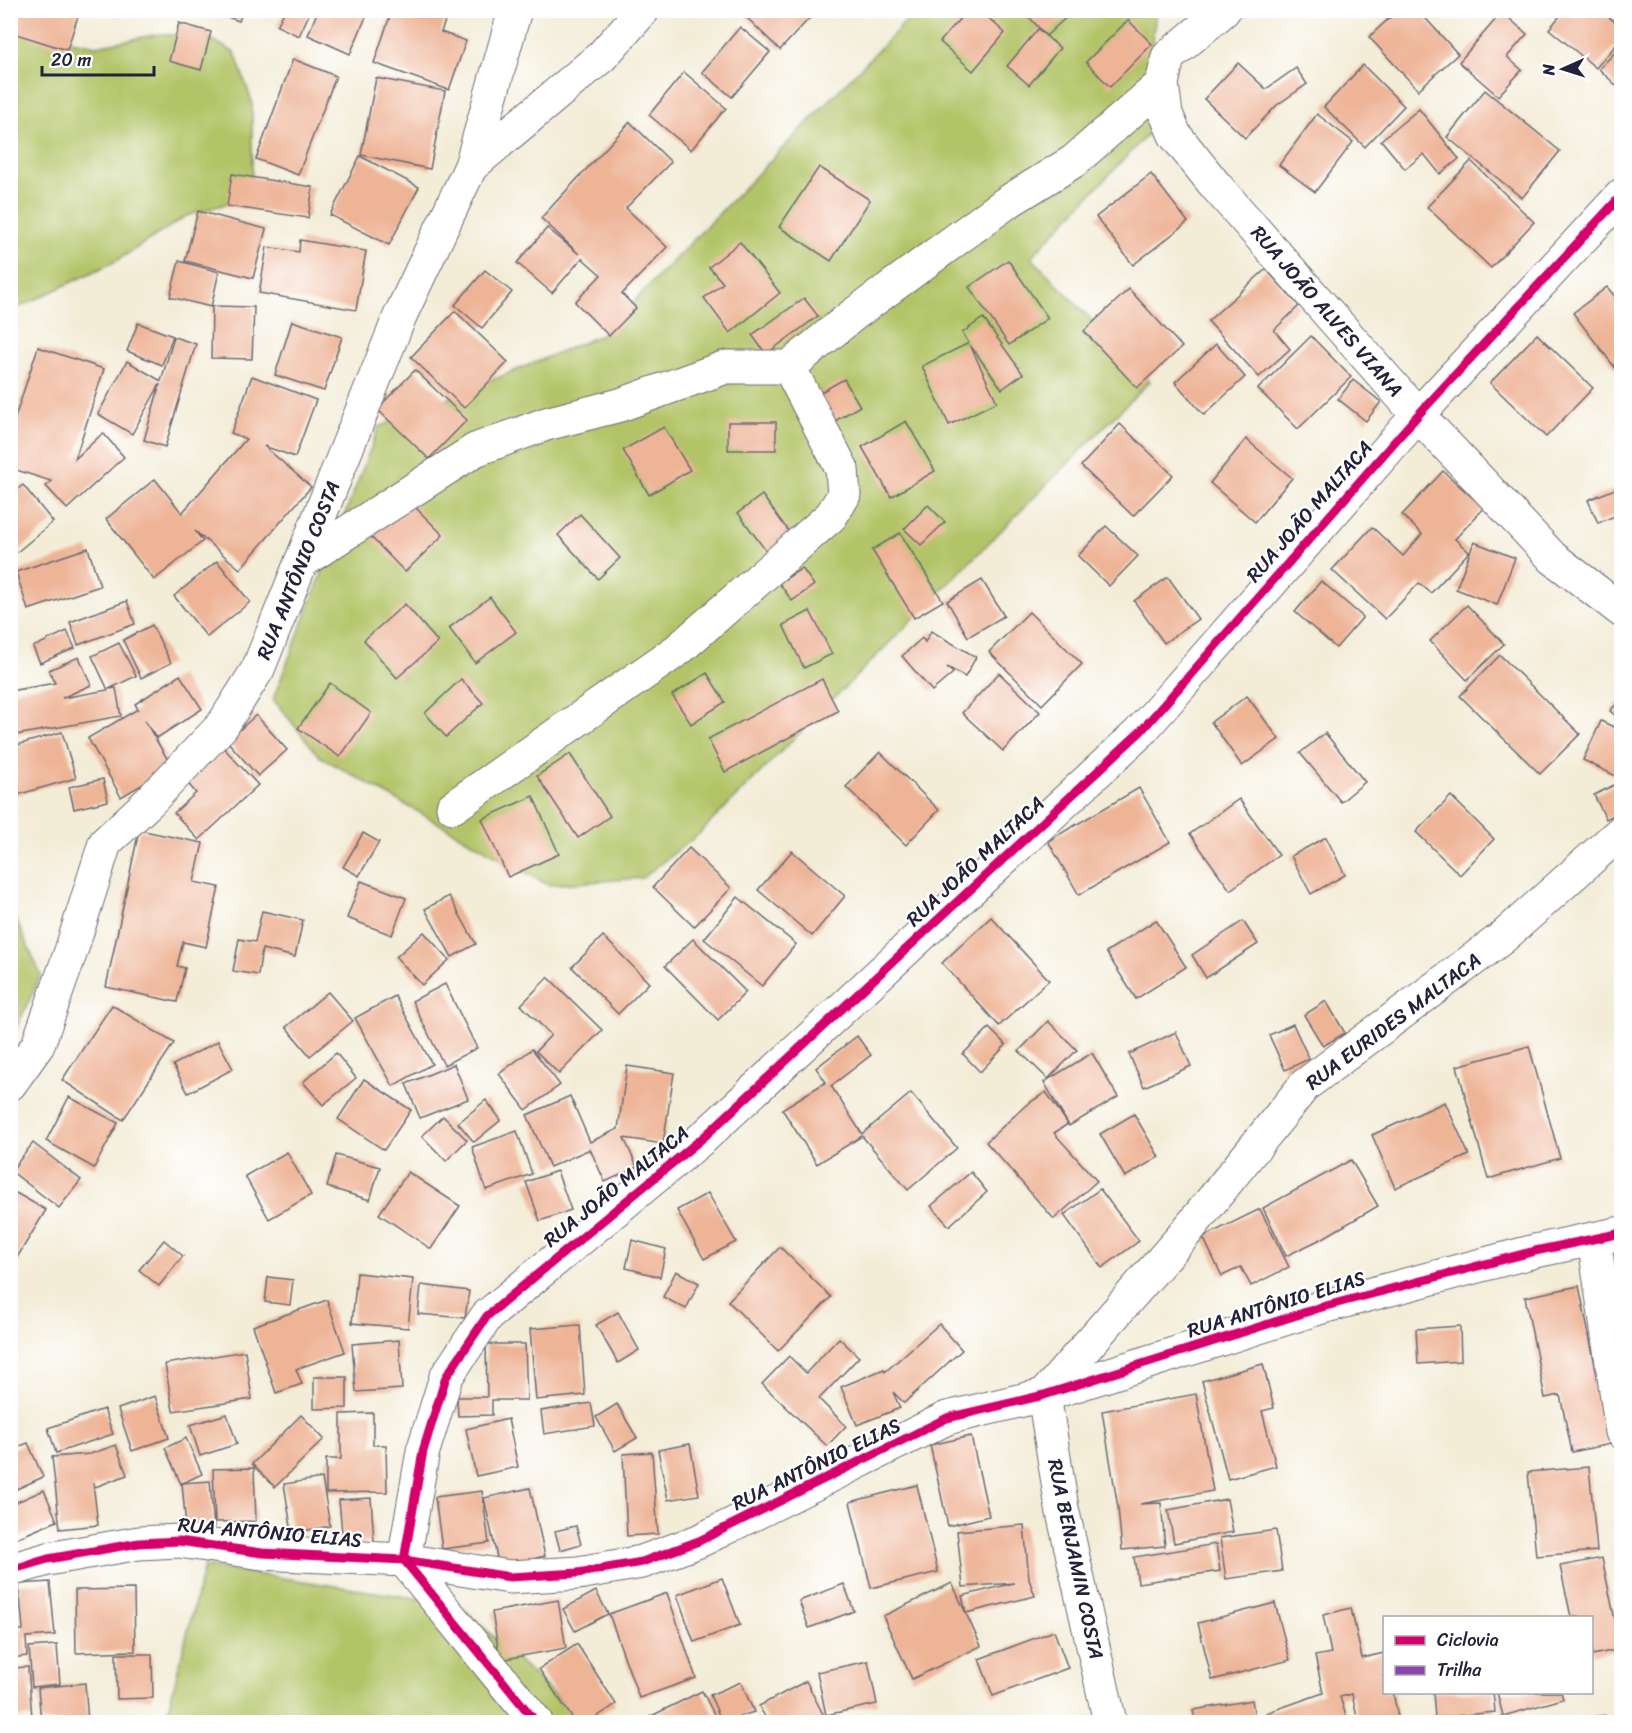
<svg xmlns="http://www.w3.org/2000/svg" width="1632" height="1733" viewBox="0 0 1632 1733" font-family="Sriracha,sans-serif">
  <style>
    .green { fill: #b3c467; stroke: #6a7351; stroke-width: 1.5 }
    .building { fill: #eeb496 }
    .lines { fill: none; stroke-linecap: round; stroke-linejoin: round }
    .minor-casing { stroke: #6b6972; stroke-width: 35 }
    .minor { stroke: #fff; stroke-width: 33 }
    .quiet { stroke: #8e44ad; stroke-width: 8; stroke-dasharray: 15 8; stroke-linecap: butt }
    .cycleway-casing { stroke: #fff; stroke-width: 13 }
    .cycleway { stroke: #d6006c; stroke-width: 9 }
    .labels { text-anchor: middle; stroke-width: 4.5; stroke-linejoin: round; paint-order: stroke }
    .street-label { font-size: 20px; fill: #22223b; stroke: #fff }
  </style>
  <rect width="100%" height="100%" fill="#fff"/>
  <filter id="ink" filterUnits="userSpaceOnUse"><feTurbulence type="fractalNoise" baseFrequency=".0167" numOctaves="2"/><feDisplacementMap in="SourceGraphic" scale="12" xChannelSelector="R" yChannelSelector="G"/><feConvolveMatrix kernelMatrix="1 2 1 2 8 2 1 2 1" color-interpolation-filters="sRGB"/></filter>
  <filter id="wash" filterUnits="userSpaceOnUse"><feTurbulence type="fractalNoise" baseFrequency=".008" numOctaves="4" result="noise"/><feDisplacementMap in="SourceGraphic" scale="24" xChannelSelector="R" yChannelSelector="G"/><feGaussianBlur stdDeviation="1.35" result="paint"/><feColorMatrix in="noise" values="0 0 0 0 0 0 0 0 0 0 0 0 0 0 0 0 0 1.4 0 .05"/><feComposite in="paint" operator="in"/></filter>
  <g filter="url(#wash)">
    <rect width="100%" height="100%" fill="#f3ecd7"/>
    <g class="green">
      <path d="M916 11H1156L1151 53 1164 117 1031 257 1150 381 699 834 642 878 548 885 319 756 273 699 379 427 601 335Z"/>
      <path d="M11 29 96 46 159 34 209 38 235 53 252 102V196L186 216 116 261 11 311Z"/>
      <path d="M10 907 41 975 11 1039H10Z"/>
      <path d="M204 1566 460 1605 583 1722H165Z"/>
    </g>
    <g id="blocks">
      <g class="building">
        <path d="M10 10H80L67 50 10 32Z"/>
        <path d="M207 10H243L239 21Z"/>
        <path d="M285 10H311L299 36 277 26Z"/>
        <path d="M318 10H369L350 54 308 35Z"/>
        <path d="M392 10H449L441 32 466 41 449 90 374 63Z"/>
        <path d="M739 10H817L780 50Z"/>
        <path d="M967 10H980L1005 33 973 71 940 42Z"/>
        <path d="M1023 10H1074L1046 36Z"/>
        <path d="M1398 10H1418L1458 54 1418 90 1369 37Z"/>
        <path d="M1565 10H1600L1622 28V38L1596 68 1549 29Z"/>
        <path d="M1502 12 1527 34 1507 57 1522 70 1498 96 1459 62Z"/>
        <path d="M1128 20 1152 44 1110 87 1086 62Z"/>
        <path d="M179 23 211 32 201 70 169 61Z"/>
        <path d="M740 27 770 52 732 97 702 72Z"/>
        <path d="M1038 29 1060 48 1029 85 1007 66Z"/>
        <path d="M1622 45V91L1599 69Z"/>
        <path d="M293 59 336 76 298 175 256 159Z"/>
        <path d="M1238 63 1266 89 1296 68 1307 84 1277 105 1245 138 1204 99Z"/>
        <path d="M1363 65 1404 106 1365 147 1324 107Z"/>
        <path d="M684 72 726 108 691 150 649 115Z"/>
        <path d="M376 78 445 91 430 169 361 155Z"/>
        <path d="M1485 90 1560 151 1522 198 1447 137Z"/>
        <path d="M1419 109 1459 159 1440 174 1424 154 1405 169 1381 140Z"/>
        <path d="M1317 114 1353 142 1315 192 1279 165Z"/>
        <path d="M630 122 671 162 626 208 667 247 622 294 636 308 609 336 575 302 601 275 582 258 552 293 517 263 547 228 579 254 541 218Z"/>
        <path d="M360 156 419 187 389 245 330 215Z"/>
        <path d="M1471 161 1534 222 1491 268 1427 207Z"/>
        <path d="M819 167 870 200 831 261 779 227Z"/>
        <path d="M232 174 313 187 308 218 227 206Z"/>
        <path d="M1151 174 1188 222 1133 265 1096 217Z"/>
        <path d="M198 211 266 229 253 278 185 261Z"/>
        <path d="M300 240 366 251 356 310 259 293 267 247 299 252Z"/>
        <path d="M740 242 780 293 730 333 704 298 723 283 709 267Z"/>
        <path d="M1008 260 1048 318 1009 345 969 287Z"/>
        <path d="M179 261 219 272 211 307 170 297Z"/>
        <path d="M1266 269 1299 306 1274 330 1290 349 1259 377 1208 321Z"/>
        <path d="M485 270 512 292 482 328 455 305Z"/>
        <path d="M1607 287 1622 305V364L1616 369 1573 313Z"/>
        <path d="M1129 289 1182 347 1137 388 1084 331Z"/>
        <path d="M804 298 818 316 766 354 752 335Z"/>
        <path d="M212 306 254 307 252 359 211 358Z"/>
        <path d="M455 311 508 362 464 408 411 357Z"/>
        <path d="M983 318 1023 374 1002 389 970 345 997 402 949 425 922 366 969 343 962 333Z"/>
        <path d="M292 321 342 337 324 391 275 375Z"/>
        <path d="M138 323 173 336 162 365 127 351Z"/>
        <path d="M1537 334 1593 388 1546 437 1490 383Z"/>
        <path d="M1311 336 1351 377 1298 429 1258 389Z"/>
        <path d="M174 337 196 344 165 447 144 440 160 384 132 434 98 414 127 361 161 381Z"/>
        <path d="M1216 344 1245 377 1204 415 1175 382Z"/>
        <path d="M38 347 104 369 75 459 103 433 124 457 67 509 46 486 51 481 10 468V433Z"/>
        <path d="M415 370 467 420 429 459 377 409Z"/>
        <path d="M252 376 316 400 295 457 264 446 311 487 240 569 195 531 203 541 154 580 106 519 155 479 182 513 246 439 231 433Z"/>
        <path d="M844 379 860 406 830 424 814 396Z"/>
        <path d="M1353 380 1381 402 1366 421 1338 399Z"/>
        <path d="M906 421 935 471 891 497 862 447Z"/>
        <rect x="728" y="422" width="48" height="28"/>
        <path d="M1120 424 1173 475 1133 516 1081 466Z"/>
        <path d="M664 427 690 470 649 495 623 450Z"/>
        <path d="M1246 439 1292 478 1255 522 1210 483Z"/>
        <path d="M1443 471 1484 508 1455 539 1469 552 1431 593 1419 583 1385 619 1332 570 1372 527 1403 556 1422 534 1402 515Z"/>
        <path d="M23 485 53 522 10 558V495Z"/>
        <path d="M1622 486V513L1598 523 1588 500Z"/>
        <path d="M762 495 790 533 766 551 738 513Z"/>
        <path d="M407 499 443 535 405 572 370 536Z"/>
        <path d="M928 505 945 522 921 545 904 529Z"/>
        <path d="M580 514 620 558 598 579 558 535Z"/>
        <path d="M1106 526 1138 556 1109 586 1078 556Z"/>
        <path d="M900 533 943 601 914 618 872 550Z"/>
        <path d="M1474 542 1515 558 1497 605 1456 589Z"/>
        <path d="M88 548 100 586 28 610 16 572Z"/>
        <path d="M217 561 250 602 207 637 174 596Z"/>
        <path d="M802 568 814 585 792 601 779 583Z"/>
        <path d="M1168 577 1198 619 1164 643 1134 601Z"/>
        <path d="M982 580 1004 616 968 637 947 601Z"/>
        <path d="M1321 581 1363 617 1336 648 1295 612Z"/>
        <path d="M490 597 516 632 475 663 449 628Z"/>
        <path d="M127 601 135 624 78 645 70 622Z"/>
        <path d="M405 604 438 642 397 678 364 640Z"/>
        <path d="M1467 605 1504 644 1467 680 1430 641Z"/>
        <path d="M810 611 832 654 804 668 783 625Z"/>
        <path d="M1029 612 1082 664 1042 705 989 652Z"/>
        <path d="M152 625 171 663 141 678 123 640Z"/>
        <path d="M67 631 75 648 40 663 33 647Z"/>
        <path d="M931 631 976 657 965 677 947 667 953 673 932 691 902 656 922 638 925 642Z"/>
        <path d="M119 643 136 676 109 689 116 688 121 716 10 736V691L55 683 49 670 79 657 91 685 62 698 108 690 92 656Z"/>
        <path d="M1500 655 1580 734 1540 774 1460 696Z"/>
        <path d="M707 673 725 702 691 724 672 695Z"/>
        <path d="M999 673 1040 712 1003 751 962 713Z"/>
        <path d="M180 675 202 709 157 738 145 721 172 767 121 797 88 738 138 709 135 704Z"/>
        <path d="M461 679 483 703 446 737 425 713Z"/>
        <path d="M822 679 838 711 725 772 708 739Z"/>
        <path d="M330 683 371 713 340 757 298 728Z"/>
        <path d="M1247 696 1279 739 1242 766 1211 722Z"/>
        <path d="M1622 698V721L1610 711Z"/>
        <path d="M256 715 287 750 258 776 227 741Z"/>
        <path d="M1601 721 1622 731V779L1583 760Z"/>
        <path d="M62 732 76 778 10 797V747Z"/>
        <path d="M1325 733 1365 782 1341 802 1300 753Z"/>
        <path d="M221 745 258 785 199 840 174 813 196 793 185 780Z"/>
        <path d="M880 752 939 810 906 845 846 787Z"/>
        <path d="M570 754 610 816 578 838 537 776Z"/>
        <path d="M103 779 108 801 74 809 69 787Z"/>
        <path d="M1622 781V811L1606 819 1594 795Z"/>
        <path d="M1139 788 1170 842 1079 895 1048 841Z"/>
        <path d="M533 796 559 854 508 877 482 819Z"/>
        <path d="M1451 796 1494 839 1460 875 1416 832Z"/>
        <path d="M1239 799 1279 855 1230 890 1190 834Z"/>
        <path d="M139 830 203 843 194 882 219 887 206 947 183 942 177 966 185 968 177 1002 106 987Z"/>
        <path d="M363 833 379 842 359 876 343 867Z"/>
        <path d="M1326 837 1345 875 1311 894 1291 856Z"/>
        <path d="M689 848 731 888 694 927 653 887Z"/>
        <path d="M792 851 845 896 812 936 758 890Z"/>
        <path d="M361 881 406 898 392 935 347 918Z"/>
        <path d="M449 896 476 944 452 957 425 909Z"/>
        <path d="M738 897 796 944 762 986 704 939Z"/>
        <path d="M262 911 303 920 295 957 262 949 258 975 233 971 239 939 255 942Z"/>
        <path d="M991 917 1049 980 999 1026 942 963Z"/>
        <path d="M1156 920 1186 967 1136 999 1106 952Z"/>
        <path d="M1243 921 1258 944 1206 978 1192 955Z"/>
        <path d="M424 932 449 960 422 985 396 957Z"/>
        <path d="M603 936 649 983 618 1014 572 967Z"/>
        <path d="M693 939 746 992 718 1020 665 966Z"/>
        <path d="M548 977 602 1030 559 1074 536 1051 551 1035 521 1005Z"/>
        <path d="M445 984 477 1048 444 1065 412 1001Z"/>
        <path d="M328 992 353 1021 310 1056 286 1027Z"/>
        <path d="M395 996 432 1064 393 1086 355 1018Z"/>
        <path d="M1326 1001 1345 1033 1323 1046 1304 1015Z"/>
        <path d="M112 1005 174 1043 123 1120 62 1080Z"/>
        <path d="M1048 1021 1077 1050 1048 1079 1019 1051Z"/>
        <path d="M1293 1024 1309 1059 1285 1070 1269 1035Z"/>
        <path d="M989 1028 1006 1045 980 1072 963 1054Z"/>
        <path d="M1176 1032 1191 1066 1144 1087 1129 1054Z"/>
        <path d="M857 1036 871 1055 831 1086 862 1134 911 1093 957 1148 908 1190 862 1136 817 1164 782 1109 826 1082 816 1068Z"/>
        <path d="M218 1041 233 1069 188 1093 173 1065Z"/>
        <path d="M1529 1046 1560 1158 1488 1179 1457 1066Z"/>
        <path d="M532 1049 560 1085 526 1110 499 1074Z"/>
        <path d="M336 1053 356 1078 323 1105 303 1082Z"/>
        <path d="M1092 1053 1118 1097 1069 1126 1044 1082Z"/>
        <path d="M454 1064 468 1099 420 1118 406 1084Z"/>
        <path d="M627 1066 674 1073 663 1144 624 1138 637 1167 605 1182 590 1149 550 1167 527 1115 570 1096 590 1142 618 1129Z"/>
        <path d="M364 1079 411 1110 384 1150 338 1119Z"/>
        <path d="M1046 1092 1068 1124 1054 1133 1097 1181 1054 1219 986 1142 1026 1105Z"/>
        <path d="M69 1097 118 1123 94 1168 46 1141Z"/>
        <path d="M486 1100 501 1120 474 1142 458 1123Z"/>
        <path d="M1445 1102 1469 1155 1395 1188 1372 1135Z"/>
        <path d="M1134 1114 1159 1157 1125 1177 1100 1134Z"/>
        <path d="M443 1116 467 1140 446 1161 422 1136Z"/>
        <path d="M517 1131 532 1174 486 1190 472 1147Z"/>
        <path d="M33 1143 81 1180 59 1208 11 1171Z"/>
        <path d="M287 1152 311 1195 269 1219 245 1176Z"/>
        <path d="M336 1155 380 1167 370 1200 327 1187Z"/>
        <path d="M1351 1160 1378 1206 1323 1238 1286 1256 1263 1208Z"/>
        <path d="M557 1171 571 1210 540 1221 526 1182Z"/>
        <path d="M408 1172 460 1206 431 1249 379 1214Z"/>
        <path d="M971 1172 987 1192 949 1226 931 1206Z"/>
        <path d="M1100 1189 1139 1241 1102 1268 1064 1215Z"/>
        <path d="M16 1193 46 1210 15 1261 10 1258V1202Z"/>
        <path d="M708 1193 736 1242 704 1259 677 1210Z"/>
        <path d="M1260 1209 1289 1267 1251 1286 1241 1267 1222 1276 1203 1237Z"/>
        <path d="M164 1240 183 1256 159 1286 139 1270Z"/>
        <path d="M632 1240 666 1249 660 1277 626 1268Z"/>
        <path d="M780 1247 831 1297 778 1351 728 1301Z"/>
        <path d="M676 1271 699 1283 686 1309 663 1297Z"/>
        <path d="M357 1273 413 1279 408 1328 352 1323Z"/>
        <path d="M268 1277 293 1280 290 1305 265 1302Z"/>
        <path d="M421 1285 469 1291 465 1318 418 1314Z"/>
        <path d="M1579 1286 1611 1444 1572 1452 1560 1395 1545 1398 1525 1297Z"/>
        <path d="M327 1300 345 1352 296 1369 302 1384 276 1393 253 1326Z"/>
        <path d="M618 1312 639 1350 618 1363 596 1325Z"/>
        <path d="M939 1324 962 1350 904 1403 893 1392 900 1408 857 1425 841 1387 884 1369 885 1372Z"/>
        <path d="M580 1325 585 1395 536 1400 530 1329Z"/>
        <path d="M1460 1326 1461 1361 1418 1364 1416 1329Z"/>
        <path d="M839 1338 859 1357 819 1399 846 1426 827 1446 762 1384 789 1356 806 1373Z"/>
        <path d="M399 1340 402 1389 356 1392 352 1344Z"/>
        <path d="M486 1344H525L527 1400H492V1415L458 1416 457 1397H487Z"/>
        <path d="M245 1351 252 1399 173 1411 165 1364Z"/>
        <path d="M1263 1364 1274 1408 1262 1411 1276 1466 1228 1479 1202 1381Z"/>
        <path d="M314 1377H347V1408L314 1409Z"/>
        <path d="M1196 1394 1213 1491 1140 1504 1161 1503 1165 1546 1122 1550 1118 1508 1102 1411Z"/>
        <path d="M155 1396 169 1438 132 1451 118 1409Z"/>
        <path d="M591 1403 595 1426 544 1434 541 1411Z"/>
        <path d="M617 1404 637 1438 615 1451 596 1417Z"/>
        <path d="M104 1409 113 1434 56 1453 48 1428Z"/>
        <path d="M373 1413V1445H386L387 1492 326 1493V1459H341V1414Z"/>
        <path d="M227 1414 237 1444 200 1456 190 1425Z"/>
        <path d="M301 1415 324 1439 275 1487 252 1464Z"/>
        <path d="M508 1419 518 1467 476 1476 466 1429Z"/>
        <path d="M971 1436 989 1516 948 1526 930 1445Z"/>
        <path d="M186 1438 202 1474 181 1484 165 1448Z"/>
        <path d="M28 1443 43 1477 10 1492V1450Z"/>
        <path d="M690 1444 699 1495 668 1500 658 1450Z"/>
        <path d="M116 1445 127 1475 95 1487 93 1482 98 1525 60 1529 52 1457 90 1454Z"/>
        <path d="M652 1452 658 1534 627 1536 623 1454Z"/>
        <path d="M1589 1467 1597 1551 1536 1556 1528 1472Z"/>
        <path d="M254 1468 256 1521 215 1522 213 1469Z"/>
        <path d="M322 1478 330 1526 292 1533 284 1484Z"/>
        <path d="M210 1481 214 1526 186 1528 182 1483Z"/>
        <path d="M917 1485 938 1572 871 1588 850 1502Z"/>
        <path d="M530 1488 545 1556 499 1567 484 1498Z"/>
        <path d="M44 1490 57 1521 10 1541V1505Z"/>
        <path d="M482 1491 489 1543 442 1549 435 1497Z"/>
        <path d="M371 1498 374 1542 343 1544 339 1500Z"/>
        <path d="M1227 1499 1233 1532 1174 1543 1168 1510Z"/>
        <path d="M1024 1525 1029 1579 1035 1596 966 1613 962 1596 1014 1583 963 1587 957 1531Z"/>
        <path d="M576 1526 581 1544 560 1550 555 1531Z"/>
        <path d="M1276 1530 1282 1571 1226 1579 1220 1538Z"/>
        <path d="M1216 1544 1220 1571 1138 1583 1134 1557Z"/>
        <path d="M1602 1558 1621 1649 1592 1655V1617H1571L1560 1566Z"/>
        <path d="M722 1578 740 1625 694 1642 677 1595Z"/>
        <path d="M50 1582 55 1635 26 1637 27 1656 10 1658V1630H23L19 1584Z"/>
        <path d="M952 1583 981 1646 912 1679 883 1616Z"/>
        <path d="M844 1584 854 1611 809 1628 799 1601Z"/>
        <path d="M134 1589 135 1651 76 1653 75 1590Z"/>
        <path d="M596 1591 608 1614 575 1631 563 1609Z"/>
        <path d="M667 1593 696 1678 639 1698 609 1614Z"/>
        <path d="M558 1600 566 1648 500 1660 492 1612Z"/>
        <path d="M1275 1603 1290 1660 1212 1680 1198 1623Z"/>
        <path d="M1351 1608 1362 1658 1384 1653V1692H1393L1399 1722H1358L1352 1694 1340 1697 1348 1722H1269L1266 1713 1323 1693 1315 1656 1331 1653 1323 1615Z"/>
        <path d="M1054 1631 1068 1668 993 1696 979 1659Z"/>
        <path d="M577 1644 616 1704 589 1722H575L539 1669Z"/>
        <path d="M57 1645 60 1684 32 1687 29 1647Z"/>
        <path d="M116 1654H152L153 1698 117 1699Z"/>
        <path d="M868 1661 877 1704 826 1715 817 1672Z"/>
        <path d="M28 1667 32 1717 10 1718V1668Z"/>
        <path d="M806 1681 827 1722H768L759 1706Z"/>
        <path d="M741 1682 754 1712 722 1722 710 1695Z"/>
        <path d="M85 1683 88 1722H41L38 1688Z"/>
        <path d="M702 1691 718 1722H639Z"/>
        <path d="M1433 1692H1493L1495 1712 1435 1718Z"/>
        <path d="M1497 1692H1561L1563 1699 1503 1716Z"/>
        <path d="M1252 1700 1256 1722H1195L1193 1710Z"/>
      </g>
    </g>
  </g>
  <g filter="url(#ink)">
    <use href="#blocks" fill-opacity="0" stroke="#6b6972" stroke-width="1.5"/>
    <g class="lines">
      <g class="minor-casing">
        <g id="minor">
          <path d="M1224 10 1168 57 1162 84 1166 114 1175 135 1215 185 1418 415 1553 558 1622 611"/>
          <path d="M471 166 602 56 643 10"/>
          <path d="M301 562 475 450 546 424 620 405 726 367H789L853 315 1006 203 1074 161 1162 84"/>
          <path d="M453 807 679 649 831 516 844 495 842 469 789 367"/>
          <path d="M10 1084 38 1045 71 951 105 843 149 802 222 726 258 669 400 316 471 166 515 10"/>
          <path d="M1594 1239 1622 1432"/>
          <path d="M10 1570 48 1559 139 1543 179 1541 262 1553 404 1560 510 1577 578 1573 642 1562 699 1541 947 1418 1044 1395 1322 1307 1535 1251 1622 1233"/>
          <path d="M536 1722 404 1560 423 1451 446 1377 487 1316 705 1136 1140 732 1418 415 1622 195"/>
          <path d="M1110 1722 1062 1508 1044 1395 1183 1236 1305 1085 1502 938 1622 831"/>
        </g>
      </g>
      <use href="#minor" class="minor"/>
      <path class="quiet" d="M1568 1722 1622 1717"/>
      <g class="cycleway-casing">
        <g id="cycleway">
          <path d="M10 1570 48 1559 139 1543 179 1541 262 1553 404 1560 510 1577 578 1573 642 1562 699 1541 947 1418 1044 1395 1322 1307 1535 1251 1622 1233"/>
          <path d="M536 1722 404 1560 423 1451 446 1377 487 1316 705 1136 1140 732 1418 415 1622 195"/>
        </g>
      </g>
      <use href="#cycleway" class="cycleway"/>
    </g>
  </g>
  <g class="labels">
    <g class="street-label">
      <text transform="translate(1327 311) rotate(49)" y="7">RUA JOÃO ALVES VIANA</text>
      <text transform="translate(1309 511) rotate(-49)" y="7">RUA JOÃO MALTACA</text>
      <text transform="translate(298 570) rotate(-68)" y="7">RUA ANTÔNIO COSTA</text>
      <text transform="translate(975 861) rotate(-43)" y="7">RUA JOÃO MALTACA</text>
      <text transform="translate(1393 1021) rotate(-37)" y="7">RUA EURIDES MALTACA</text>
      <text transform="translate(616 1186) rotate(-39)" y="7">RUA JOÃO MALTACA</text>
      <text transform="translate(1276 1304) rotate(-17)" y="7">RUA ANTÔNIO ELIAS</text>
      <text transform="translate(816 1464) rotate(-26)" y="7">RUA ANTÔNIO ELIAS</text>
      <text transform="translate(270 1532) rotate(5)" y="7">RUA ANTÔNIO ELIAS</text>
      <text transform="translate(1076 1559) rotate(78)" y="7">RUA BENJAMIN COSTA</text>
    </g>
  </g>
  <rect width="1632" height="1733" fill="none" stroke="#fff" stroke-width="36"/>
  <rect x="1383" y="1616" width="210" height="78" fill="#ffffff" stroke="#a7a7b1" stroke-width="1.5"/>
  <rect x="1395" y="1636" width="30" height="9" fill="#d6006c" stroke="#a7a7b1" stroke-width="1.5"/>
  <text x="1437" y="1646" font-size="18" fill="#22223b">Ciclovia</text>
  <rect x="1395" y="1666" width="30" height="9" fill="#8e44ad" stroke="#a7a7b1" stroke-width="1.5"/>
  <text x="1437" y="1676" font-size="18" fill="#22223b">Trilha</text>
  <g transform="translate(1563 69) rotate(267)" stroke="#ffffff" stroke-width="4.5" paint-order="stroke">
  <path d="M0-4.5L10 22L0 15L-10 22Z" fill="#22223b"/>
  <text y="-9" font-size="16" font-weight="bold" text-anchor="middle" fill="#22223b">N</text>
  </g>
  <path d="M42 66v9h112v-9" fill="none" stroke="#22223b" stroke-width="3"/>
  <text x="51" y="66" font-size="18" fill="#22223b" stroke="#ffffff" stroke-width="4.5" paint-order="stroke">20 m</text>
</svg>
